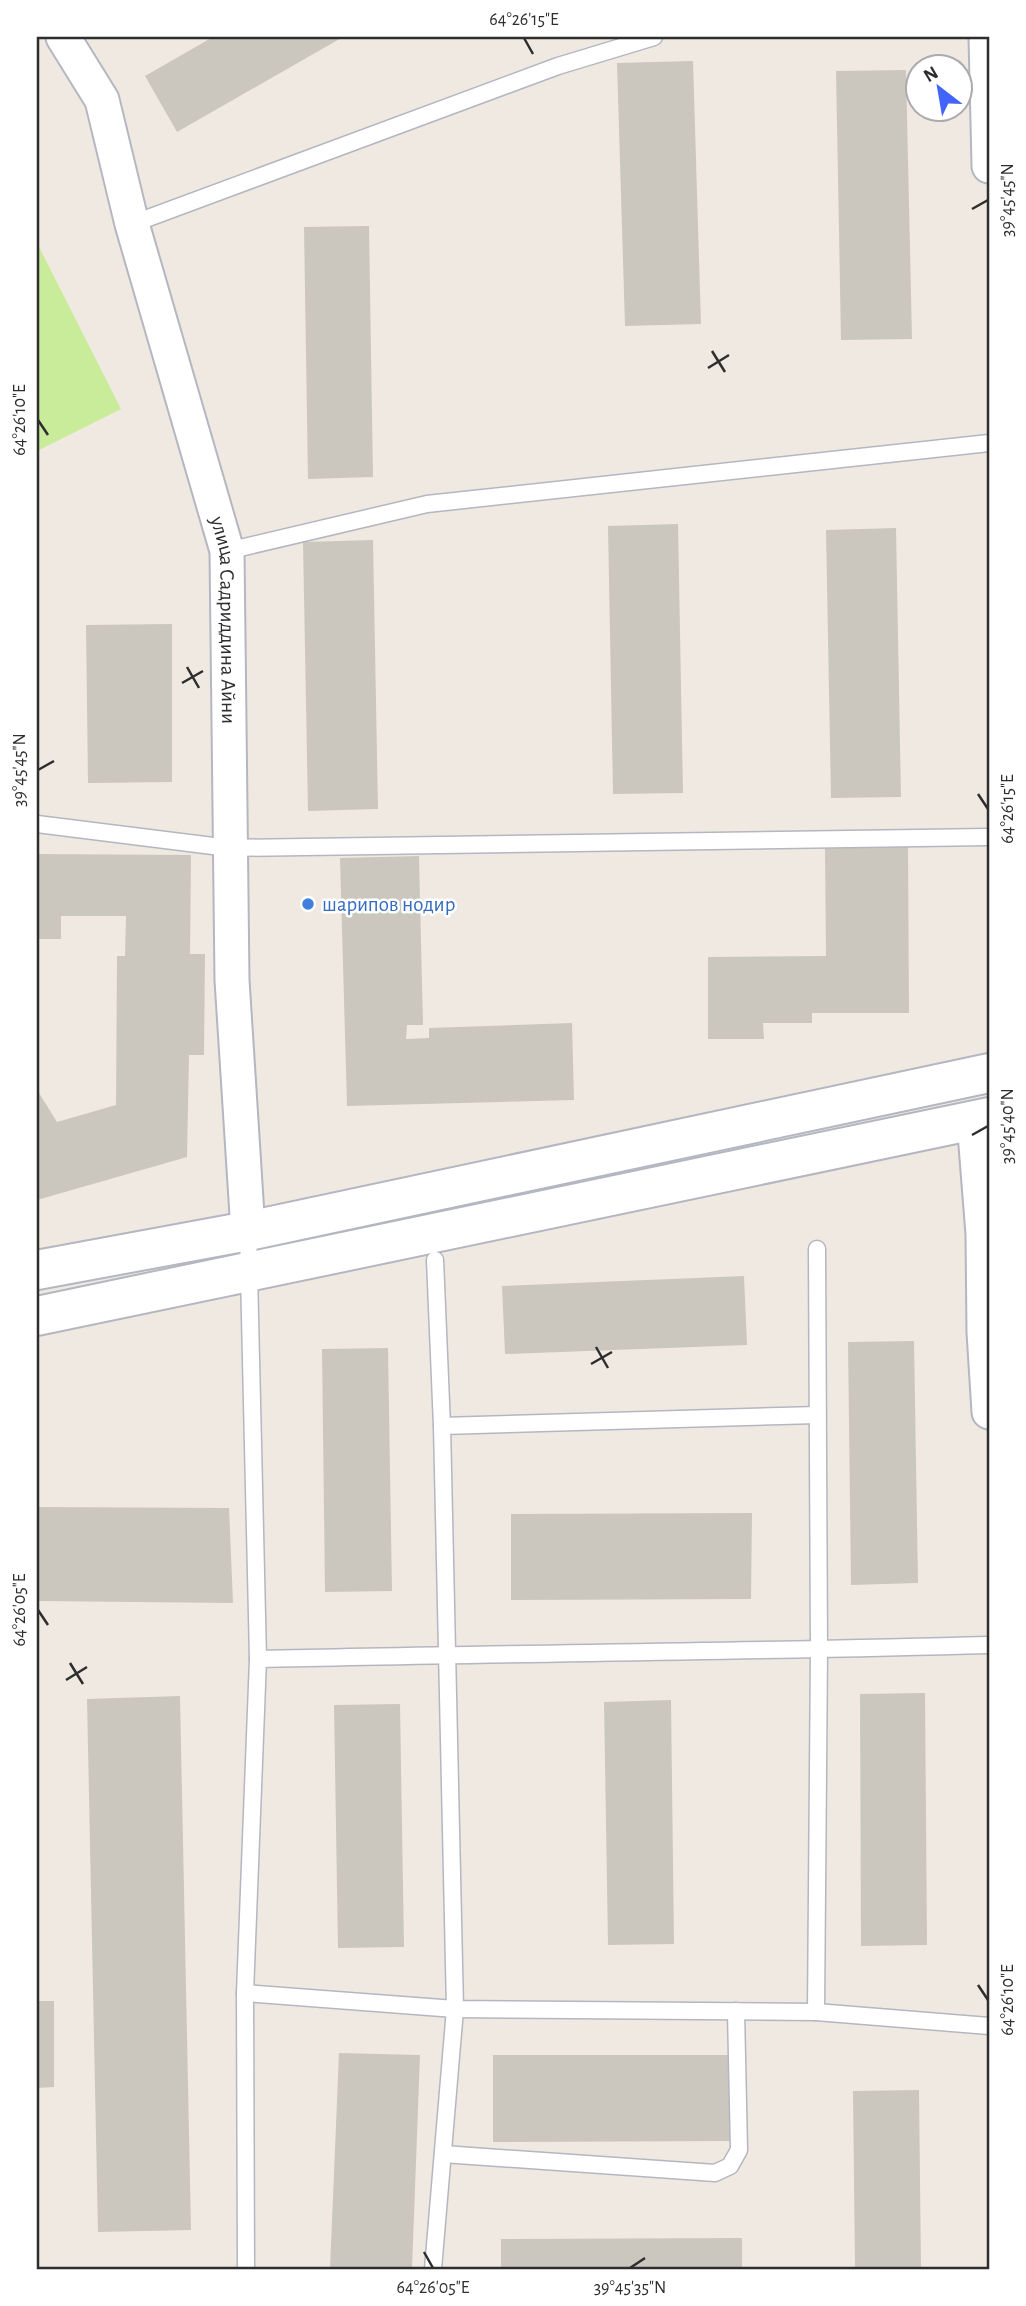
<svg xmlns="http://www.w3.org/2000/svg" width="1026" height="2306" viewBox="0 0 1026 2306" font-family="'Alegreya Sans',sans-serif">
  <style>
    .pitch { fill: #c9ec9a }
    .building { fill: #cbc7bf }
    .lines { fill: none; stroke-linecap: round; stroke-linejoin: round }
    .service-casing { stroke: #b4b7c1; stroke-width: 19 }
    .minor-casing { stroke: #b4b7c1; stroke-width: 37 }
    .secondary-casing { stroke: #b4b7c1; stroke-width: 42 }
    .service { stroke: #fff; stroke-width: 16 }
    .minor { stroke: #fff; stroke-width: 33 }
    .secondary { stroke: #fff; stroke-width: 38 }
    .ticks { fill: none; stroke: #2e2e2e; stroke-width: 2.5 }
    .shop-dot { fill: #3f7fe0; stroke: #fff; stroke-width: 2.5 }
    .labels { text-anchor: middle; stroke-width: 5; stroke-linejoin: round; paint-order: stroke }
    .street-label { font-size: 21px; fill: #2e2e2e; stroke: #fff }
    .shop-label { font-size: 21px; fill: #366cbe; stroke: #fff; text-anchor: start }
    .neatline { fill: none; stroke: #2e2e2e; stroke-width: 2.5 }
    .ticks-label { font-size: 18px; text-anchor: middle; fill: #2e2e2e }
  </style>
  <rect width="100%" height="100%" fill="#efe9e1"/>
  <path class="pitch" d="M37 243 121 409 37 451Z"/>
  <g class="building">
    <path d="M213 37H343L177 132 145 76Z"/>
    <path d="M693 61 701 324 625 326 617 63Z"/>
    <path d="M906 70 912 339 841 340 836 71Z"/>
    <path d="M369 226 373 477 308 479 304 227Z"/>
    <path d="M678 524 683 793 613 794 608 526Z"/>
    <path d="M896 528 901 797 831 798 826 530Z"/>
    <path d="M373 540 378 809 308 811 303 542Z"/>
    <path d="M172 624V782L88 783 86 625Z"/>
    <path d="M908 846 909 1013H812V1023H763L764 1039H708V957L826 956 825 847Z"/>
    <path d="M37 854 191 855 190 954H205L204 1055H189L187 1157 37 1200V1095L39 1093 57 1122 116 1105 117 956H125L126 916H61V939H37Z"/>
    <path d="M419 856 423 1025H407L406 1039 429 1038V1028L572 1023 574 1100 347 1106 340 858Z"/>
    <path d="M744 1276 747 1345 505 1354 502 1286Z"/>
    <path d="M914 1341 918 1583 851 1585 848 1342Z"/>
    <path d="M388 1348 392 1591 325 1592 322 1349Z"/>
    <path d="M37 1507 229 1508 233 1603 37 1601Z"/>
    <path d="M752 1513 751 1599 511 1600V1514Z"/>
    <path d="M925 1693 927 1945 861 1946 860 1694Z"/>
    <path d="M180 1696 191 2230 98 2232 87 1699Z"/>
    <path d="M671 1700 674 1944 608 1945 604 1702Z"/>
    <path d="M400 1704 404 1947 338 1948 334 1705Z"/>
    <path d="M37 2001H54V2087L37 2088Z"/>
    <path d="M339 2053 420 2055 412 2269H330Z"/>
    <path d="M493 2055H734V2141L493 2142Z"/>
    <path d="M919 2090 921 2269H855L853 2091Z"/>
    <path d="M742 2238V2269H501V2239Z"/>
  </g>
  <g class="lines">
    <g class="service-casing">
      <g id="service">
        <path d="M132 224 558 66 654 37"/>
        <path d="M227 551 427 504 989 443"/>
        <path d="M37 824 229 848 989 837"/>
        <path d="M442 1426 817 1415"/>
        <path d="M258 1659C502 1653 746 1652 989 1645"/>
        <path d="M245 1993 455 2009 816 2012 989 2026"/>
        <path d="M816 2012 819 1650 817 1249"/>
        <path d="M443 2154 715 2173 730 2166 739 2150 736 2011"/>
        <path d="M246 2269 245 1993 258 1659 248 1231"/>
        <path d="M433 2269 455 2009 442 1426 435 1260"/>
      </g>
    </g>
    <g class="minor-casing">
      <g id="minor">
        <path id="s1" d="M63 37 102 100 132 224 227 551 232 980 248 1231"/>
        <path d="M986 37 989 166"/>
        <path d="M974 1120 983 1234 984 1332 989 1412"/>
      </g>
    </g>
    <g class="secondary-casing">
      <g id="secondary">
        <path d="M37 1270 248 1231 989 1073"/>
        <path d="M37 1316 989 1117"/>
      </g>
    </g>
    <use href="#service" class="service"/>
    <use href="#minor" class="minor"/>
    <use href="#secondary" class="secondary"/>
  </g>
  <path class="ticks" d="M524 38 533 54M972 209 988 200M712 351 725 372M708 368 729 355M38 420 48 435M187 667 199 688M182 683 203 671M38 770 54 761M978 794 988 809M972 1135 988 1126M596 1347 608 1368M591 1364 612 1352M38 1610 48 1625M70 1663 83 1684M66 1680 87 1667M978 1985 988 2000M424 2252 433 2268M630 2268 645 2258"/>
  <circle class="shop-dot" cx="308" cy="904" r="7"/>
  <g class="labels">
    <g class="street-label">
      <text dy="7" stroke="none"><textPath href="#s1" startOffset="611">улица Садриддина Айни</textPath></text>
    </g>
    <g class="shop-label">
      <text x="322" y="911">шарипов нодир</text>
    </g>
  </g>
  <rect width="1026" height="2306" fill="none" stroke="#ffffff" stroke-width="77"/>
  <g transform="translate(939 88) rotate(329)"><circle r="33" fill="#ffffff" stroke="#ababab" stroke-width="2"/>
  <path d="M0-5L12 26L0 18L-12 26Z" fill="#4264fb"/>
  <text y="-10" font-size="19" font-weight="bold" text-anchor="middle" fill="#2e2e2e">N</text>
  </g>
  <rect x="38" y="38" width="950" height="2230" class="neatline"/>
  <g class="ticks-label">
    <text x="524" y="25">64°26'15"E</text>
    <text transform="translate(1007 200) rotate(-90)" y="6">39°45'45"N</text>
    <text transform="translate(19 420) rotate(-90)" y="6">64°26'10"E</text>
    <text transform="translate(19 770) rotate(-90)" y="6">39°45'45"N</text>
    <text transform="translate(1007 809) rotate(-90)" y="6">64°26'15"E</text>
    <text transform="translate(1007 1126) rotate(-90)" y="6">39°45'40"N</text>
    <text transform="translate(19 1610) rotate(-90)" y="6">64°26'05"E</text>
    <text transform="translate(1007 2000) rotate(-90)" y="6">64°26'10"E</text>
    <text x="433" y="2293">64°26'05"E</text>
    <text x="630" y="2293">39°45'35"N</text>
  </g>
</svg>
